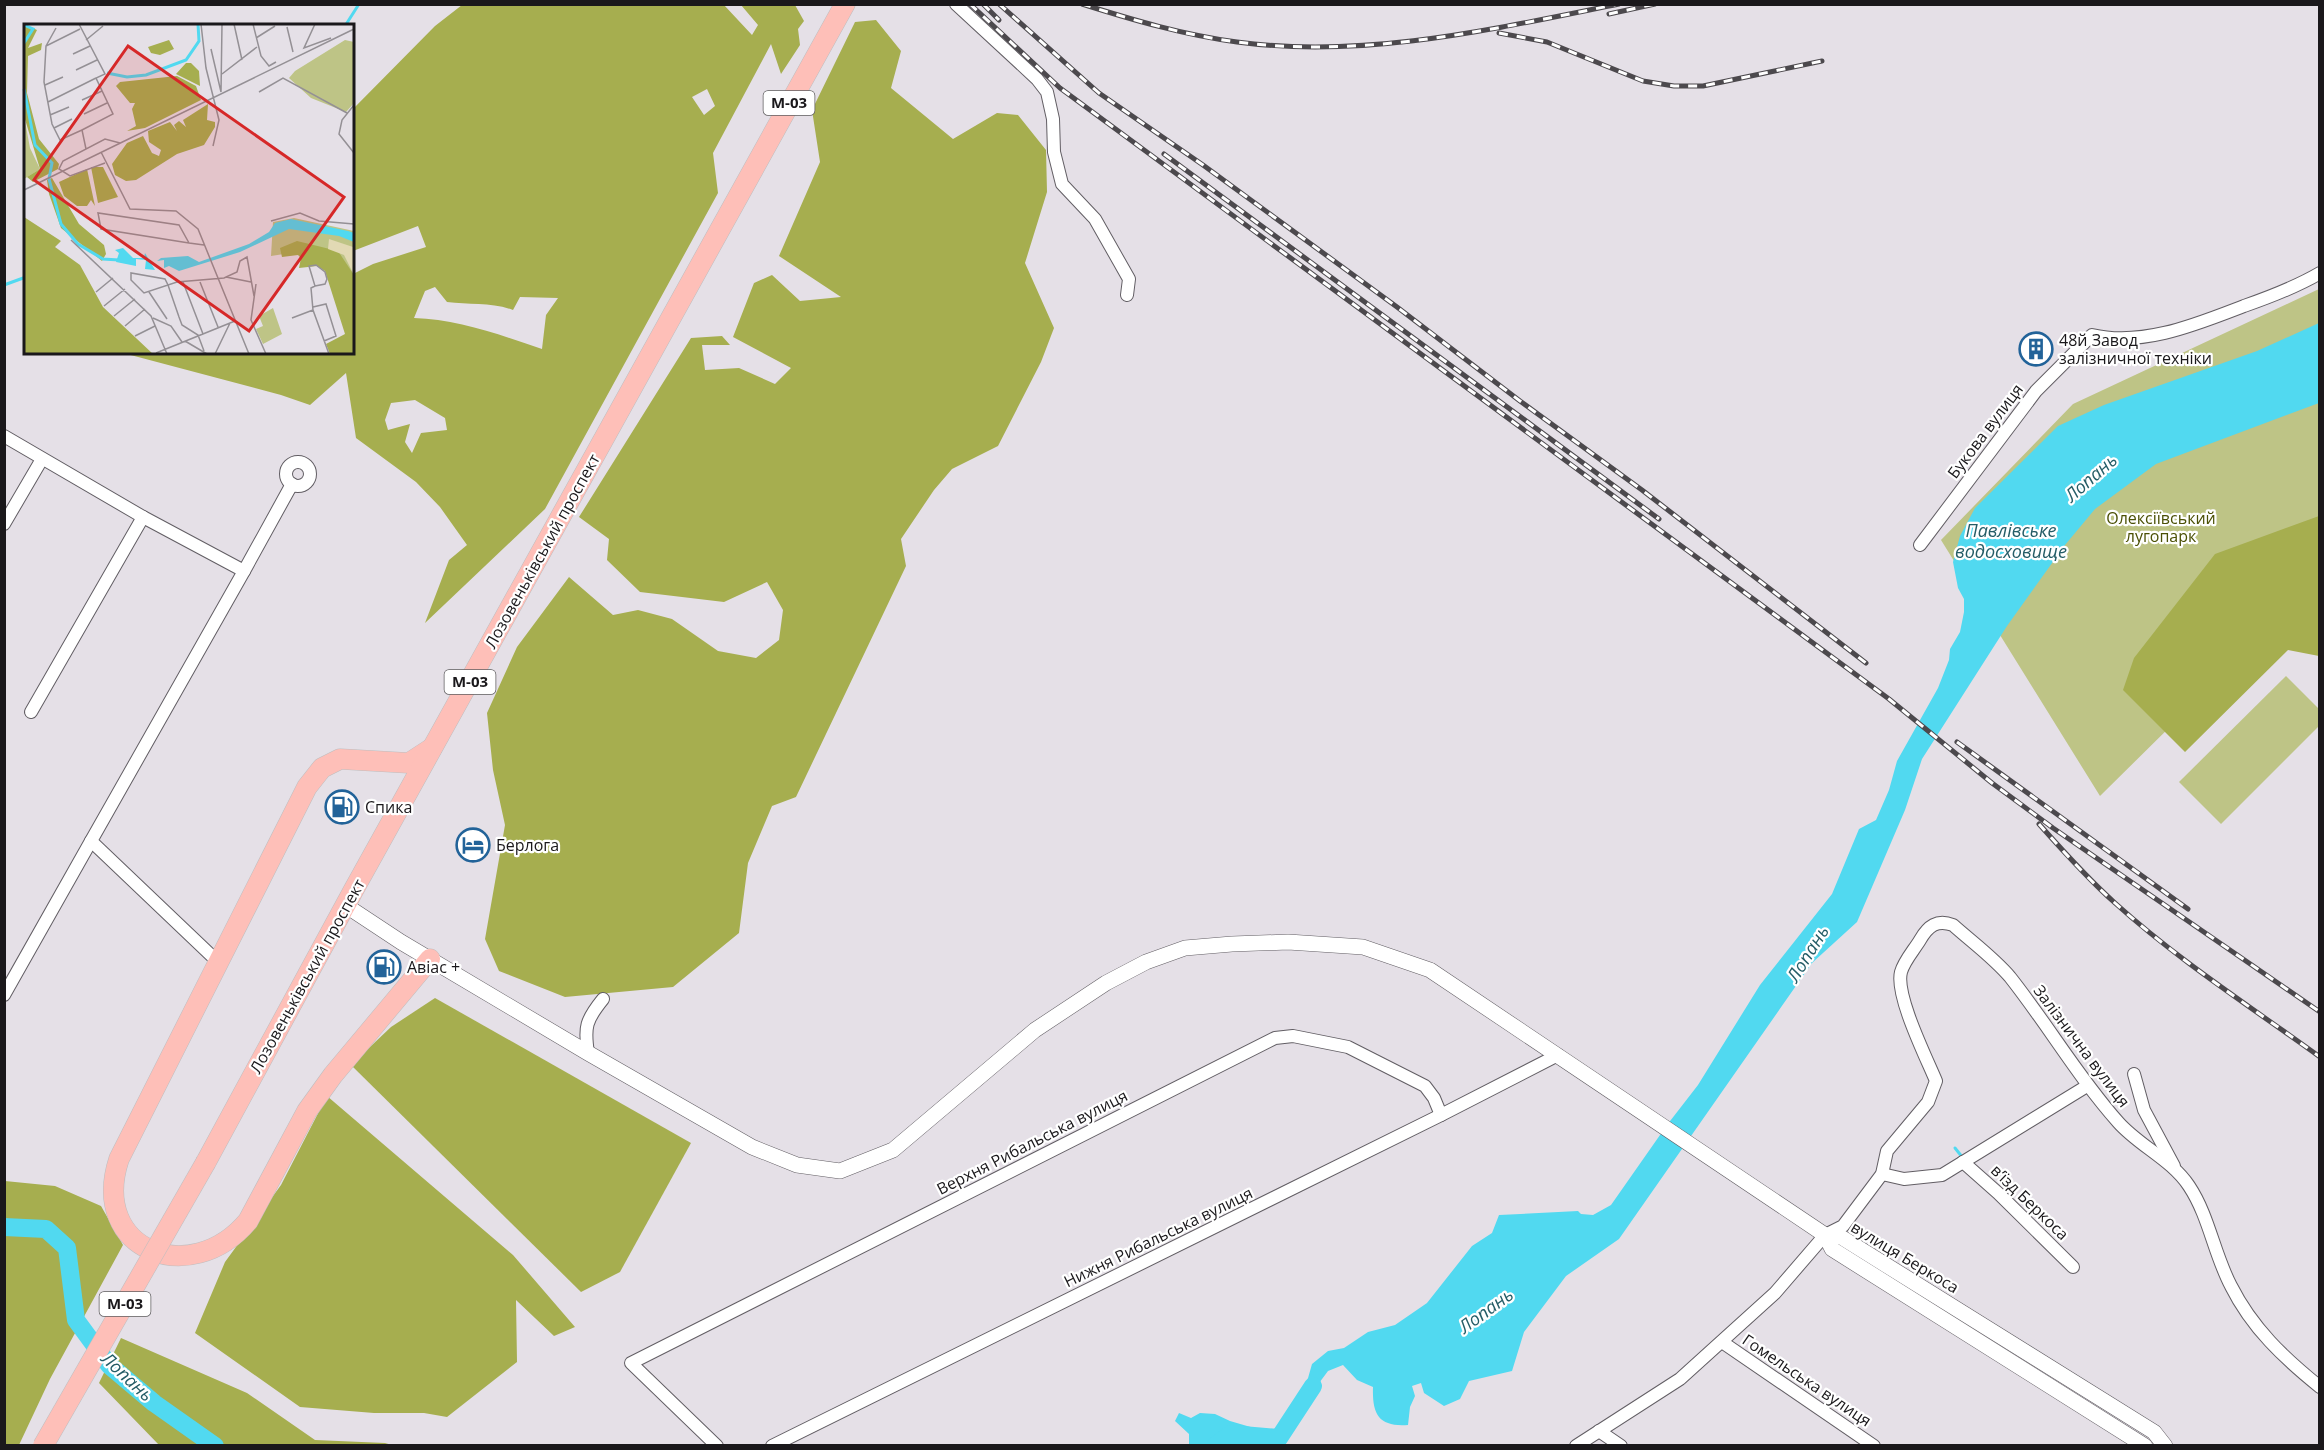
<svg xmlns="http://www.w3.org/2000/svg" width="2324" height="1450" viewBox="0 0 2324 1450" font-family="'Open Sans',sans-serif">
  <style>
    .green { fill: #bec486 }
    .forest { fill: #a6ae4f; fill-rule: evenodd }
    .water { fill: #51d9f0 }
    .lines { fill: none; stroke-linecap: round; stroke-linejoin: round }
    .stream { stroke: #51d9f0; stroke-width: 3 }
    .river { stroke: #51d9f0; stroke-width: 18 }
    .minor-casing { stroke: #625e64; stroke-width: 14 }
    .tertiary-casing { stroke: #625e64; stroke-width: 16 }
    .trunk-casing { stroke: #bfbebf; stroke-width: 21 }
    .minor { stroke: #fff; stroke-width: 12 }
    .tertiary { stroke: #fff; stroke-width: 15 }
    .trunk { stroke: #febfb8; stroke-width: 20 }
    .rail-casing { stroke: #4c494d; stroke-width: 5 }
    .rail { stroke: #fff; stroke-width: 3; stroke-dasharray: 9; stroke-linecap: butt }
    .trunk-bridge-casing { stroke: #bfbebf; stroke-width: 21; stroke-linecap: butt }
    .trunk-bridge { stroke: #febfb8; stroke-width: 20 }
    .labels { text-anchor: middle; stroke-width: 4.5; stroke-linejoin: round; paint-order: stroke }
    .shield { fill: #fff; stroke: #5f5d5f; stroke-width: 1.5 }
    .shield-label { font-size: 15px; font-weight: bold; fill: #1a181b }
    .poi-label { font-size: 16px; fill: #1a181b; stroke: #fff; text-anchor: start }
    .street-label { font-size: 16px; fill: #1a181b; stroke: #fff }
    .park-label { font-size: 16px; fill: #4b5005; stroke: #fff }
    .water-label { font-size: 18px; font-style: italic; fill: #255d67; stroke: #fff }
    .inset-river { fill: none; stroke: #51d9f0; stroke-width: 3 }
    .inset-road { fill: none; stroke: #949095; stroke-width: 1.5 }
    .view { fill: #d62828; fill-opacity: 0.15; stroke: #d62828; stroke-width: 3 }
    .inset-edge { fill: none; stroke: #1a181b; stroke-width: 3 }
  </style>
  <rect width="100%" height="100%" fill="#e5e0e7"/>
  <g class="green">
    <path d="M2319 289V626L2265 633 2100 796 1941 540 2073 404Z"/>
    <path d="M2286 676 2319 709V726L2221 824 2179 782Z"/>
  </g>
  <g class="forest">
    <path d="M462 5H724L752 35 758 25 741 5H795L804 21 798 29 800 45 781 74 771 44 713 153 718 193 545 509 425 623 449 560 467 545 440 507 416 482 356 438 346 373 310 405 281 395 123 353 352 352 353 274 373 264 426 247 418 226 353 251V109L435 26ZM707 89 715 106 704 115 692 97ZM435 287 447 302C469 305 492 302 513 310L520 297 558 298 546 315 542 349C501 335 457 319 414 318L425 291ZM415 400 445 418 447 430 421 433 412 453 405 442 410 424 388 430 385 420 391 403Z"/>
    <path d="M876 20 901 51 891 88 953 139 997 113 1018 115 1046 150 1047 192 1025 263 1054 328 1041 362 998 446 952 469 934 490 901 539 906 566 796 797 772 806 748 863 739 933 673 987 565 997 499 971 485 939 505 825 493 770 487 713 517 647 569 577 613 615 638 610 672 619 718 651 756 658 779 640 783 610 767 582 724 602 640 592 607 560 609 539 579 517 691 338 722 336 730 345H702L705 370 739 368 775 384 791 368 733 337 754 283 772 275 800 301 841 297 779 256 820 162 812 110 855 22Z"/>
    <path d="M2319 516V656L2288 650 2185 752 2123 690 2134 658 2215 554Z"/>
    <path d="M435 998 691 1143 620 1272 581 1292 351 1065 391 1027Z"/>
    <path d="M327 1096 513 1255 575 1327 554 1336 516 1300 517 1362 447 1417 424 1413H374L300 1407 195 1333 225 1262 281 1185Z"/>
    <path d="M5 1181 55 1186 101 1206 123 1245 50 1379 19 1445H5Z"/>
    <path d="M121 1338 247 1393 315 1440 385 1443 392 1445H159L99 1383Z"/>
  </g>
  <g class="water">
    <path d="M2319 323V403L2156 464 2095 509 2065 545 2007 626 1922 759 1905 810 1857 922 1812 963 1619 1239 1566 1276 1524 1332 1512 1371 1469 1381 1460 1399 1444 1406 1424 1393 1421 1383 1412 1386 1415 1396 1410 1407 1408 1425C1379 1427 1372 1415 1373 1387L1357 1380 1343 1365 1328 1371 1299 1410 1312 1364 1328 1351 1344 1348 1368 1332 1395 1325 1427 1303 1472 1246 1492 1233 1499 1215 1578 1211 1581 1214 1593 1215 1611 1205 1667 1125 1698 1085 1760 985 1832 894 1859 829 1876 820 1889 790 1897 761 1938 688 1949 660 1950 649 1960 632 1964 612V599L1958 588 1953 562 1960 536 1975 508 2058 426 2104 405 2257 351Z"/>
    <path d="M1179 1413 1191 1418 1200 1413 1215 1414 1230 1421 1271 1433 1285 1445H1189V1434L1175 1421Z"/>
  </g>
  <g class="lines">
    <g class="stream">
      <path d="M345 26 359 4"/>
      <path d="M4 285 26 277"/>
      <path d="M1955 1148 1963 1158"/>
    </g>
    <g class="river">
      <path d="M4 1227 46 1229 67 1248 76 1320 109 1365 154 1403 215 1446"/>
      <path d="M1215 1446 1231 1434 1279 1438 1313 1386"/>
    </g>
    <g class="minor-casing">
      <g id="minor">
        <path d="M956 4 1037 79 1047 92 1053 119 1054 152 1062 184 1095 219 1129 279 1127 295"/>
        <path d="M4 436 143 517 244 571 91 841 217 961"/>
        <circle cx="298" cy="474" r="12"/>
        <path d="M4 524 42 459"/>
        <path d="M1920 545 2036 391 2092 335C2143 347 2197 324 2244 306 2270 297 2296 287 2320 273"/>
        <path d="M244 571 292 484"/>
        <path d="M31 712 143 517"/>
        <path d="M4 995 91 841"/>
        <path d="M588 1053C584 1027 586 1020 603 999"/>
        <path d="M2134 1074 2144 1110 2174 1166"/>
        <path d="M1963 1162 1998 1193 2073 1267"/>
        <path d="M1882 1174 1904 1179 1942 1175 2087 1086"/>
        <path d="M1722 1342 1874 1446"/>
        <path d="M1599 1431 1621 1446"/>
        <path d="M717 1446 631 1363 1275 1038 1293 1036 1348 1047 1425 1086 1434 1098 1441 1115"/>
        <path d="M772 1446 1441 1115 1558 1055"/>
        <path d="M1576 1446 1680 1379 1775 1293 1825 1235 1843 1226 1882 1174 1887 1151 1928 1102 1936 1081C1926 1057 1895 995 1901 972 1904 961 1914 950 1920 940 1928 926 1937 919 1953 925 1972 942 1994 958 2010 977 2048 1025 2078 1077 2118 1122 2139 1146 2171 1159 2189 1186 2209 1216 2214 1254 2231 1286 2252 1328 2284 1358 2320 1387"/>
      </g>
    </g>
    <g class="tertiary-casing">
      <g id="tertiary">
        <path d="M345 905 401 942 588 1053 752 1147 797 1165 840 1171 893 1150 1035 1030 1106 983 1146 962 1185 948 1232 944 1288 942 1363 947 1430 970 1825 1235 1841 1237 2154 1432 2165 1446"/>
        <path d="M1825 1235 1832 1249 2145 1446"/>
      </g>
    </g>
    <g class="trunk-casing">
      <g id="trunk">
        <path d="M430 959 333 1075 307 1111 248 1221C191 1289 89 1251 119 1159L307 787 322 768 340 759 409 763 432 748"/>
        <path d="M206 1162 353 891 845 4"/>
      </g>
    </g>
    <use href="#minor" class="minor"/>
    <use href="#tertiary" class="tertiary"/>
    <use href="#trunk" class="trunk"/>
    <g class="rail-casing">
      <g id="rail">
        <path d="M970 4 1060 88 1889 699 1992 783 2053 828 2320 1012"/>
        <path d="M983 4 999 20"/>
        <path d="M999 4 1099 93 1203 165 1397 307 1520 401 1642 490 1866 663"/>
        <path d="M1082 4C1133 20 1184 35 1237 42 1365 59 1494 29 1619 4"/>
        <path d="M1609 14 1655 4"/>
        <path d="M1499 33 1547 42 1643 81 1674 86H1703L1822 61"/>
        <path d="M1164 154 1659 519"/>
        <path d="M1957 742 2188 909"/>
        <path d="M2039 824C2063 851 2088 879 2115 903 2178 960 2251 1007 2320 1057"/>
      </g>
    </g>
    <use href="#rail" class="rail"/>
    <g class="trunk-bridge-casing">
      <path id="trunk-bridge" d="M43 1446 206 1162"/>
    </g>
    <use href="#trunk-bridge" class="trunk-bridge"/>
  </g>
  <defs>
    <g id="building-ring" transform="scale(1.725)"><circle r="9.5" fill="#fff" stroke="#226399" stroke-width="1.5"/><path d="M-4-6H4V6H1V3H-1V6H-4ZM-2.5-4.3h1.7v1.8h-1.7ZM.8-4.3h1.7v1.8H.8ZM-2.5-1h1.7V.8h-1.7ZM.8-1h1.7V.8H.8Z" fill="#226399"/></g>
    <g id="fuel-ring" transform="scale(1.725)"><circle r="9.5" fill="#fff" stroke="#226399" stroke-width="1.5"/><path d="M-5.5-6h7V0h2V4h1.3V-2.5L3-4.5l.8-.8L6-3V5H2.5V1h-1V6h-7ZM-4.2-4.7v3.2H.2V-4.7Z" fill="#226399"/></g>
    <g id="hotel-ring" transform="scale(1.725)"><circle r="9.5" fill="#fff" stroke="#226399" stroke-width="1.5"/><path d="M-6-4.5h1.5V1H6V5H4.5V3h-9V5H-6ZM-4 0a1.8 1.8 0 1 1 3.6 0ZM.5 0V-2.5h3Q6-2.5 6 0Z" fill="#226399"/></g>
  </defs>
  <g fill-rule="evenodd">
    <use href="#building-ring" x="2036" y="349"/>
    <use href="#fuel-ring" x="342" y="807"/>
    <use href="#hotel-ring" x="473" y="845"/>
    <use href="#fuel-ring" x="384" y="967"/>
  </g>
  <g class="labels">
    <g class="shield">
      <rect x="763.5" y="91" width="51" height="24" rx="4.5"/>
      <rect x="444.5" y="670" width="51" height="24" rx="4.5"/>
      <rect x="99.5" y="1292" width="51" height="24" rx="4.5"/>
    </g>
    <g class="shield-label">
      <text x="789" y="108">М-03</text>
      <text x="470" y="687">М-03</text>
      <text x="125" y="1309">М-03</text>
    </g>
    <g class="poi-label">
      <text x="2059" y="346">48й Завод<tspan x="2059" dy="18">залізничної техніки</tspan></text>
      <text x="365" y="813">Спика</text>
      <text x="496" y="851">Берлога</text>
      <text x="407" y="973">Авiас +</text>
    </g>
    <g class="street-label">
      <text transform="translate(1985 431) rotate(-53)" y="6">Букова вулиця</text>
      <text transform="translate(542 551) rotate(-61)" y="6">Лозовеньківський проспект</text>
      <text transform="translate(307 976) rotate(-61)" y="6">Лозовеньківський проспект</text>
      <text transform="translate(2082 1046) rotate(53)" y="6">Залізнична вулиця</text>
      <text transform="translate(1032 1142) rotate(-27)" y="6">Верхня Рибальська вулиця</text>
      <text transform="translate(2030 1202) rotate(44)" y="6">в’їзд Беркоса</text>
      <text transform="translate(1158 1237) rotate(-26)" y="6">Нижня Рибальська вулиця</text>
      <text transform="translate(1905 1257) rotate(31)" y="6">вулиця Беркоса</text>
      <text transform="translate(1807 1380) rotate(34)" y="6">Гомельська вулиця</text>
    </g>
    <g class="park-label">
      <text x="2161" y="524">Олексіївський<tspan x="2161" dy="18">лугопарк</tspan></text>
    </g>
    <g class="water-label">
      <text transform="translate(2091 478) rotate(-41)" y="6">Лопань</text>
      <text x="2011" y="537">Павлівське<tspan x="2011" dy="21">водосховище</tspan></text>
      <text transform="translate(1808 954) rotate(-58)" y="6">Лопань</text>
      <text transform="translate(1486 1311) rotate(-36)" y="6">Лопань</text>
      <text transform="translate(127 1377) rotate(43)" y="6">Лопань</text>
    </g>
  </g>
  <g transform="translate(24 24)">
    <rect width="330" height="330" fill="#e5e0e7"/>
    <path d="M321 16 330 18V79L322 88 287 74 265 54 271 47ZM0 92 6 124 16 145 0 155ZM270 194 330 207V330L302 243 273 228 247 232 249 198ZM249 284 258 310 239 320 232 305 239 302 235 292Z" fill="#bec486"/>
    <path d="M0 0 13 6 4 24 18 19 17 26 4 32 3 69 15 115 35 140 34 145 9 158 3 153 16 145 0 92ZM145 16 150 25 136 31 127 29 124 23ZM162 39H167L175 47 176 62 152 50ZM153 52 172 62 177 76 121 104 103 107 112 102 108 85 111 79H106L92 62 96 58ZM184 80 183 96 191 98V103L180 121 153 130 112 156 102 157 91 151 88 140 103 119 119 112 128 129 135 132 137 126 125 118 124 107 146 98 153 107 150 101 155 97 162 103 159 96ZM67 143H79L94 173 74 179ZM63 145 71 182 67 176 63 182H53L40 172 35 158ZM28 154 55 200 80 221 82 230 78 237 37 204 25 170 23 156ZM0 193 37 217 31 223 56 241 79 283 129 330H0ZM273 217 314 227 330 251V330H306L302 320 321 310 301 247 293 242 275 244 277 234 274 231 258 233 256 224Z" fill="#a6ae4f"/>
    <path d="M305 215 329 223 330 251 320 231 304 225Z" fill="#e2d9b4"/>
    <path d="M267 195 324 207 330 209V218L315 212 265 205 216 228 155 247 145 242 140 244V236L133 237 137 234 164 232 175 238 225 220 245 208 251 199ZM99 224 109 234H120L121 229 131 246 121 245 122 236 112 235V242L92 238 95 229 91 226Z" fill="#51d9f0"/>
    <path class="inset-river" d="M0 1 9 5 0 19M83 49 103 53 122 51 162 36 175 17 174 0M0 65 11 121 28 139 25 155 37 200 54 220 79 235 95 236"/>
    <path class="inset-road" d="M55 0 81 50 72 54 89 90 58 106 62 125M177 0 182 44 195 96 189 122M210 0 218 36M229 0 237 32 245 42 252 38M291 0 280 24 307 14M263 3 269 28M56 5 22 22 20 58 28 100 36 116 58 106M232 14 251 2M62 16 79 2M22 22 32 4M187 25 197 68M49 30 66 22M52 46 73 36M198 50 233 23M21 61 39 53M197 68 198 0M235 68 259 54 323 89M58 76 78 67M24 78 72 54M330 81 318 96 315 110 330 129M60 90 83 79M26 91 45 83M30 104 48 95M77 128 106 185 152 187 174 205 225 330M81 139 46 152 35 145 39 137 81 115 96 119M0 166 330 5M247 197 276 189 295 197 330 200M47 216 127 292 143 330M165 219 155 201 74 189 77 205 165 219 180 221M202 253 227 258M159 258 179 310M176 258 194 303M232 260 227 296 242 330M291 262 301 260 303 255 301 248 292 241 285 242 291 262 287 264 289 286 305 330M72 268 89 254M125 268 143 295M80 282 101 265M289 283 302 280 312 312 300 317M90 292 111 275M129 294 147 302 158 318M268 294 289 286M101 302 121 285M111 312 131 302M161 317 183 330M180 327 174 311 158 301 155 293 144 261 141 255 107 249V256L120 269 153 258 200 254 213 248 216 237 223 233 230 272M132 329 211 297M191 330 206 299"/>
    <path class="view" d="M104 22 320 173 225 307 10 156Z"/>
    <rect width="330" height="330" class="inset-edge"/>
  </g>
  <rect width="2324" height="1450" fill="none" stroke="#1a181b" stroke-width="12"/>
</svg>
